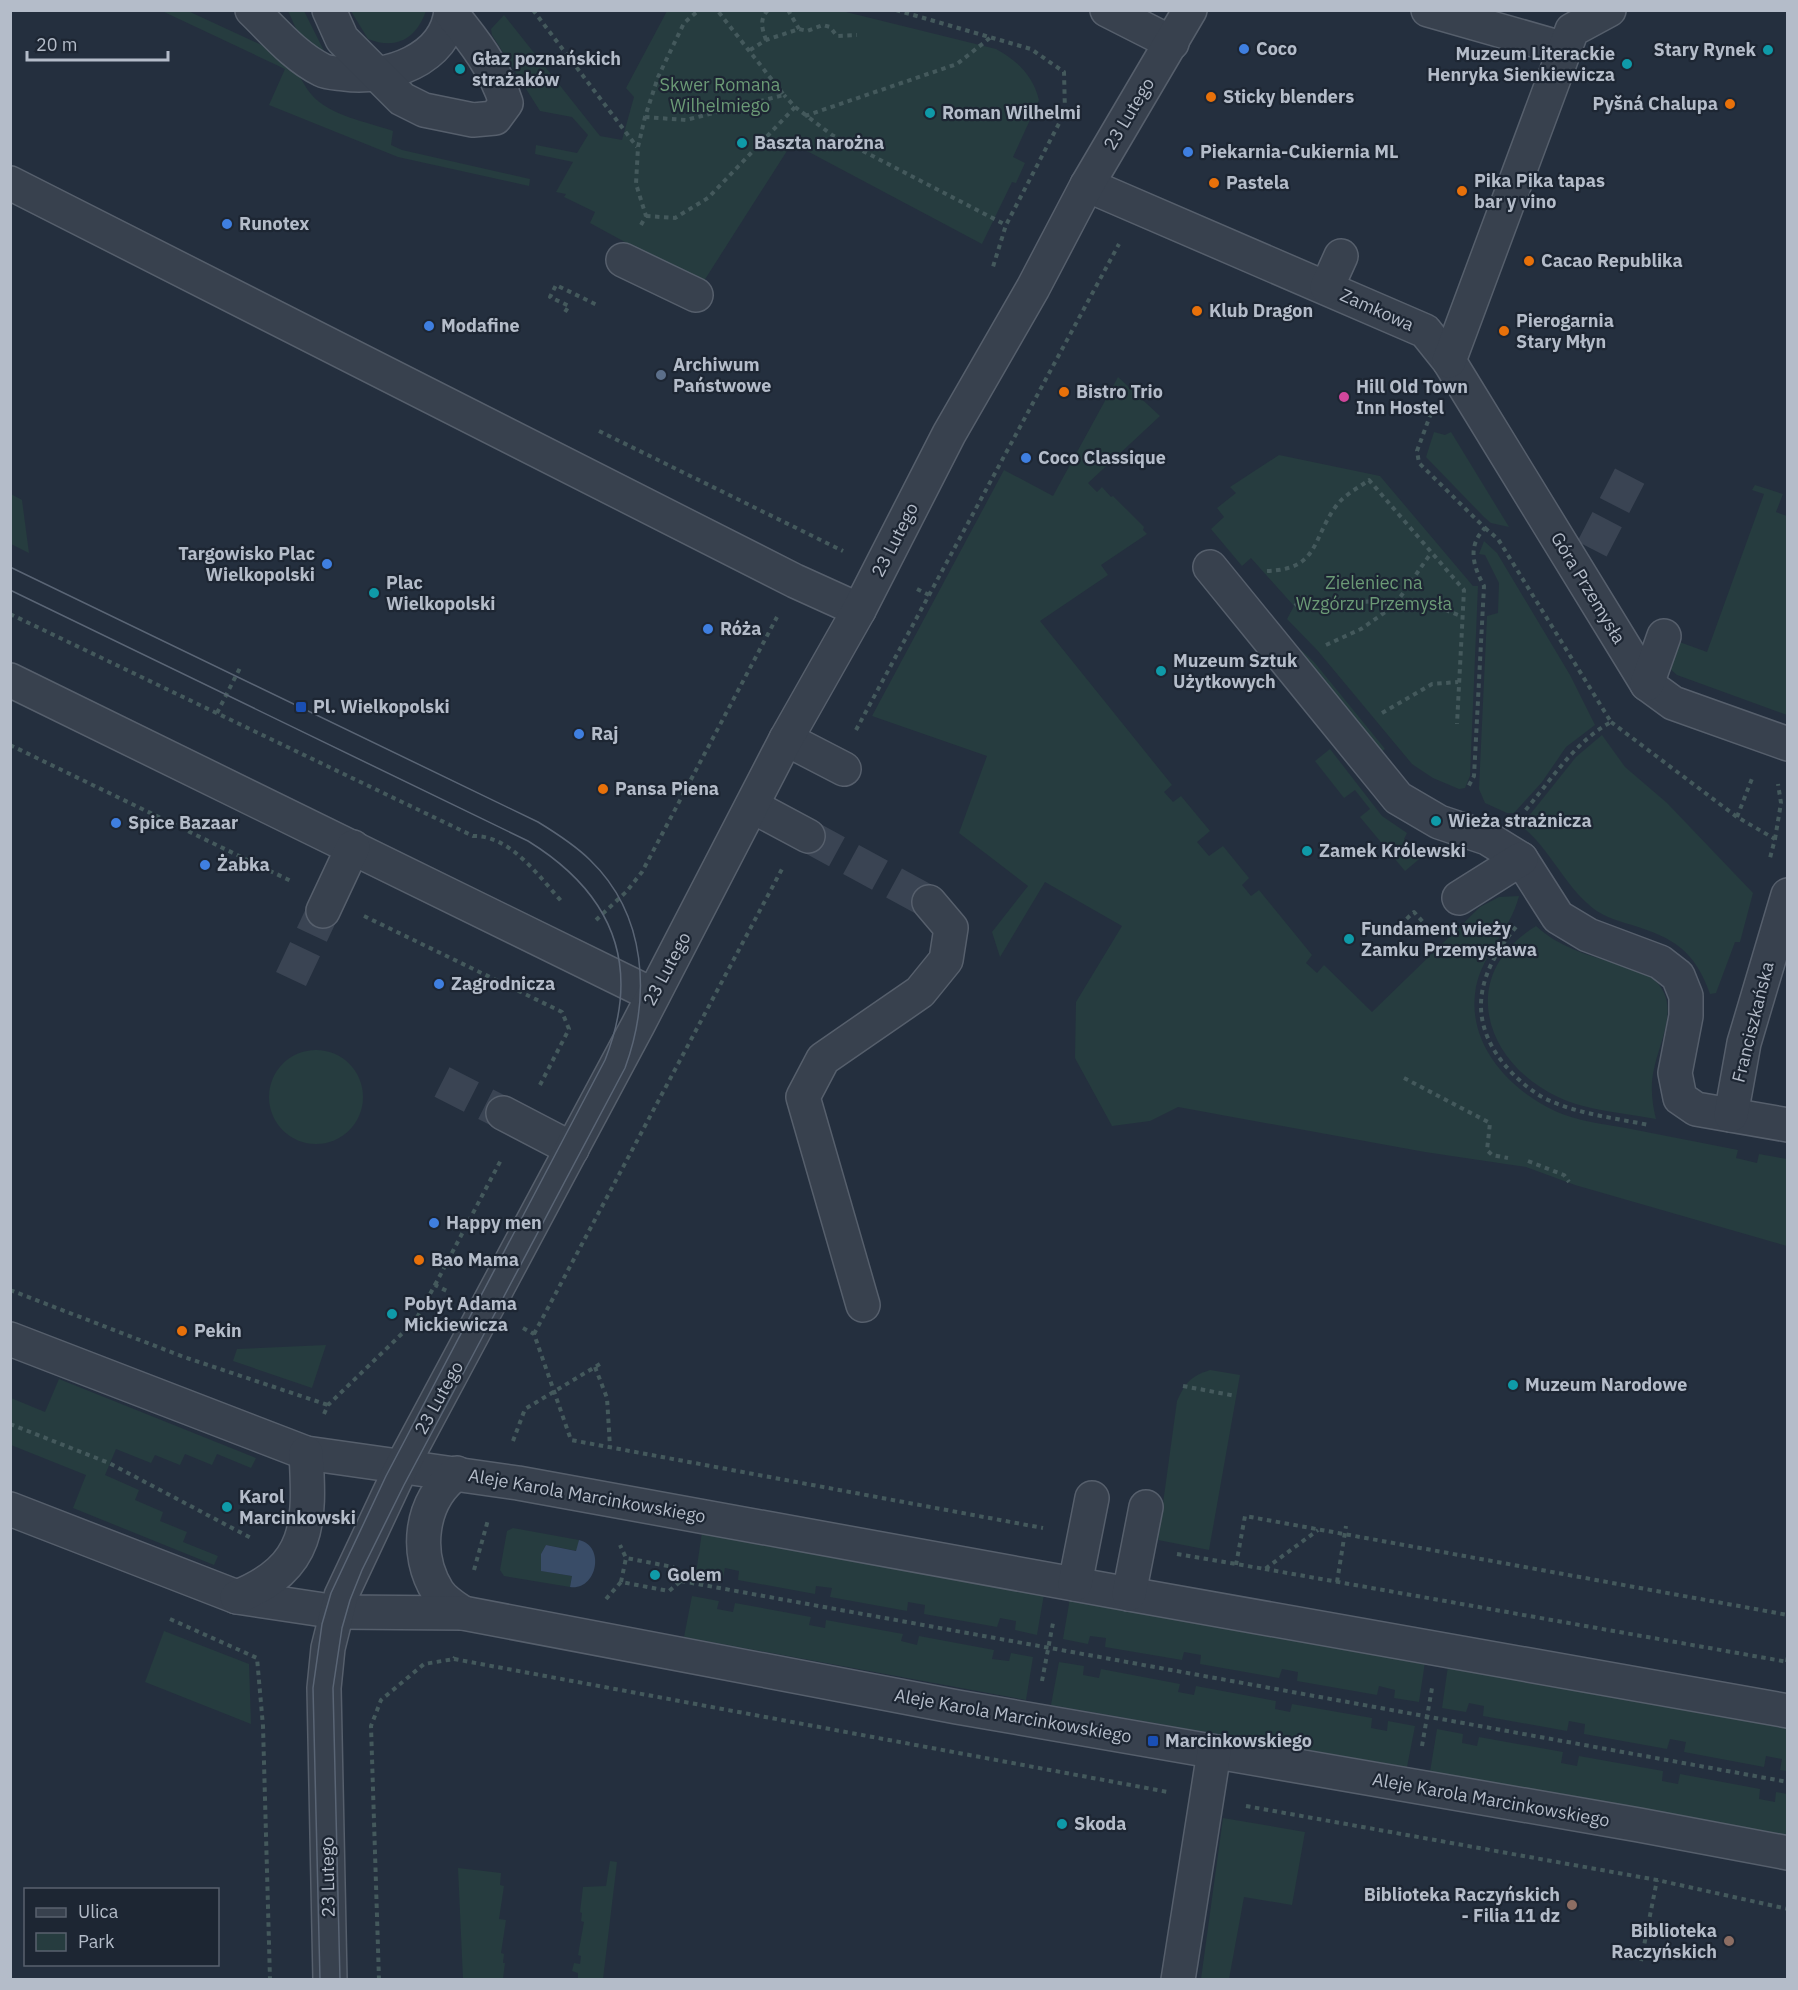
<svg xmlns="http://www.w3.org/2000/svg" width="1798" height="1990" viewBox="0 0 1798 1990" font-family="'IBM Plex Sans',sans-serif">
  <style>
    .green { fill: #263c3f }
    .water { fill: #394c67 }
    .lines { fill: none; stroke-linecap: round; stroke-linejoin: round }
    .minor-tunnel { stroke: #3a4453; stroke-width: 33; stroke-dasharray: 33 16; stroke-linecap: butt }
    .minor-casing { stroke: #565f6c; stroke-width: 36 }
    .path { stroke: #44595c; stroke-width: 4; stroke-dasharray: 4.5 4.5; stroke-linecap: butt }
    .minor { stroke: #38414e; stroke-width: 33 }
    .tram { stroke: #5a6575; stroke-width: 1.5 }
    .shop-dot { fill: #3f7fe0; stroke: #1d2633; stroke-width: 2 }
    .culture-dot { fill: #0f9aa8; stroke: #1d2633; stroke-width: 2 }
    .food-dot { fill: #e8710a; stroke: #1d2633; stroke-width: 2 }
    .service-dot { fill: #5c6f8a; stroke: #1d2633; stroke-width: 2 }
    .hotel-dot { fill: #d1479c; stroke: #1d2633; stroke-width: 2 }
    .transit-dot { fill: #1a4fb4; stroke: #1d2633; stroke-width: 2 }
    .education-dot { fill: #8d6e63; stroke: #1d2633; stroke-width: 2 }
    .labels { text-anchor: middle; stroke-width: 4.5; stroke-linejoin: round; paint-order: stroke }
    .poi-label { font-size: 18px; font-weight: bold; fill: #b4bcc9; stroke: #1d2633; text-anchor: start }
    .park-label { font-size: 18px; fill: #6b9a76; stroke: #1d2633 }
    .street-label { font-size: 18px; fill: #b4bcc9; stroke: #1d2633 }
  </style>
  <rect width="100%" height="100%" fill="#242f3e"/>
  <g class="green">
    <path d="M162 11H188L279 53C296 64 299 79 311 94 329 116 368 122 393 131L391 145 402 150 530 179 529 186 398 157 269 105 285 69Z"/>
    <path d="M288 11H304L325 53C302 51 297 29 288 11Z"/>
    <path d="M351 11 426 10V11C416 39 396 50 368 39Z"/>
    <path d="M667 11H842L996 49C1018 61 1033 76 1039 100L1013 157 1025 163 1016 183 1012 182 982 244 792 143 702 284 590 223 595 212 564 197 566 194 556 192 573 162 535 154 536 145 577 153 588 135 572 117 540 111 492 35 491 29 504 15 600 136 622 140 634 97 626 88Z"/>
    <path d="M1118 377 1160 416 1088 483 1097 492 1102 487 1111 497 1113 496 1144 527 1143 530 1147 534 1101 565 1108 575 1040 621 1172 785 1164 792 1173 802 1181 796 1210 831 1197 842 1209 856 1223 846 1249 878 1242 885 1251 896 1259 890 1312 955 1306 963 1317 973 1324 965 1372 1012 1480 907 1499 897 1519 896C1510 932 1479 956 1475 994 1469 1046 1510 1090 1555 1111 1577 1121 1602 1124 1626 1128 1663 1135 1701 1143 1738 1150L1736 1158 1757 1163 1759 1154 1787 1159V1246L1575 1185 1526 1167 1425 1152 1178 1107 1150 1121 1112 1126 1075 1058 1076 1002 1122 926 1045 882 1000 957 992 932 1028 886 959 833 987 756 872 716 1004 470 1053 496Z"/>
    <path d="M1434 432 1445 435 1451 432 1509 527 1491 523 1484 517 1426 457Z"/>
    <path d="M1279 455 1380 476 1473 586H1478L1470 776 1465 788 1459 789 1433 778 1412 764 1318 651 1287 619 1294 606 1251 558 1242 566 1211 529 1224 517 1217 508 1236 493 1230 487Z"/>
    <path d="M1755 485 1783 494 1776 512 1787 516V715L1677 675 1669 668 1674 640 1707 652 1764 494 1752 490Z"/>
    <path d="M11 494 22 500 29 553 11 544Z"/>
    <path d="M1484 541 1497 553 1570 675 1595 725 1566 747 1542 782 1514 813H1507L1485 803 1479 789 1487 616 1498 613 1499 583 1485 555 1479 554Z"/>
    <path d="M1274 625 1314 662 1385 749 1378 754Z"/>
    <path d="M1602 735 1625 767 1667 803 1753 893 1740 942H1735L1716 993 1710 994C1695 951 1674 938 1632 925 1615 920 1600 916 1587 903 1563 881 1550 851 1525 829L1524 822 1576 757Z"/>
    <path d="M1330 749 1382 816 1407 833 1404 839 1424 855 1405 871 1360 817 1370 809 1355 790 1344 798 1315 761Z"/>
    <path d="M1536 926C1559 947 1585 954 1614 963 1627 967 1642 970 1653 979 1682 1003 1660 1039 1654 1069 1650 1086 1652 1103 1656 1119 1625 1113 1587 1111 1558 1097 1483 1062 1457 974 1536 926Z"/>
    <circle cx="316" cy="1097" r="47"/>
    <path d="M326 1345 312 1388 233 1361 237 1349Z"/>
    <path d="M1210 1370 1240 1375 1209 1550 1158 1540 1177 1401C1185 1383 1191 1376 1210 1370Z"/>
    <path d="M59 1379 256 1458 251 1468 217 1454 212 1465 185 1454 180 1465 155 1455 151 1463 116 1449 105 1475 139 1490 135 1500 163 1512 160 1521 187 1532 183 1542 218 1556 214 1565 73 1508 86 1475 11 1445V1398L45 1412Z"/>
    <path d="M513 1528 579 1540 577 1551 546 1545 541 1554 542 1571 572 1576 570 1587 504 1576 500 1570 507 1531Z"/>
    <path d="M702 1532 1044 1594 1037 1635 1015 1630 1016 1621 1000 1618 997 1627 924 1614 925 1605 908 1602 907 1611 830 1597 832 1588 816 1586 815 1594 738 1580 739 1571 725 1568 723 1578 696 1573Z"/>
    <path d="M692 1596 719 1601 717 1609 733 1612 735 1603 811 1617 809 1625 825 1628 826 1620 903 1634 901 1641 917 1645 919 1636 994 1650 992 1659 1009 1661 1011 1653 1033 1657 1026 1700 684 1637Z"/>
    <path d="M1070 1598 1425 1662 1419 1702 1394 1698 1395 1690 1379 1686 1377 1695 1297 1681 1298 1672 1282 1669 1279 1678 1200 1664 1201 1655 1184 1652 1182 1660 1105 1647 1106 1638 1090 1636 1088 1644 1063 1639Z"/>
    <path d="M164 1631 249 1664 251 1724 145 1682Z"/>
    <path d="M1059 1662 1084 1666 1083 1675 1099 1678 1101 1669 1180 1684 1178 1692 1194 1695 1196 1686 1276 1701 1275 1709 1290 1712 1292 1704 1372 1718 1371 1728 1387 1731 1388 1721 1415 1726 1407 1767 1051 1705Z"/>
    <path d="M1448 1666 1787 1728V1771L1780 1770 1782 1759 1766 1756 1764 1767 1684 1752 1686 1742 1670 1739 1667 1749 1584 1734 1585 1724 1569 1721 1567 1731 1483 1716 1484 1706 1469 1703 1466 1712 1442 1708Z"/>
    <path d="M1437 1729 1463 1734 1462 1743 1477 1746 1479 1737 1563 1752 1561 1763 1577 1766 1579 1756 1663 1771 1662 1781 1678 1784 1680 1774 1760 1789 1759 1799 1775 1802 1776 1792 1787 1794V1835L1430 1772Z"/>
    <path d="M1223 1818 1305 1832 1292 1905 1244 1897 1229 1979H1201Z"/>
    <path d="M610 1861 617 1862 603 1979H578V1973L572 1971 574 1963 580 1964 581 1956 578 1955 584 1922 581 1921 582 1913 580 1912 583 1887 606 1886Z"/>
    <path d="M458 1868 501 1873 500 1885 504 1886 499 1919 506 1920 501 1953 504 1954 503 1963H505L503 1979H463Z"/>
  </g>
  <path class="water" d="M579 1540C606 1546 597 1591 570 1587L572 1576 541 1571V1554L546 1545 576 1551Z"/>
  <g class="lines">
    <g class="minor-tunnel">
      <path d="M1592 549 1637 462"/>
      <path d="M808 836 929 902"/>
      <path d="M291 979 323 911"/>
      <path d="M442 1082 503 1113"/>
    </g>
    <g class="minor-casing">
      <g id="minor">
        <path d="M252 10C274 31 294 56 322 70 328 73 337 73 344 74 386 80 447 60 451 10"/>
        <path d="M329 10 342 39 402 99 424 110 473 120 495 118 506 103C495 68 474 41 451 13L455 10"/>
        <path d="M1107 10 1172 43"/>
        <path d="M1428 10 1565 49"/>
        <path d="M10 183 795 581 859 610"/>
        <path d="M1087 185 1425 331 1449 361 1647 684 1673 703 1788 744"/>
        <path d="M623 260 696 295"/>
        <path d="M1327 287 1341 256"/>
        <path d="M1449 361 1572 30 1609 10"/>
        <path d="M1210 567 1398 798 1439 822 1487 838 1521 859 1558 917 1588 935 1660 962 1678 976 1686 996V1016L1675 1073 1680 1098 1696 1109 1788 1125"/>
        <path d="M10 680 653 995"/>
        <path d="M1647 684 1664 636"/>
        <path d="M786 739 844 769"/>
        <path d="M752 806 808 836"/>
        <path d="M1459 898 1521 859"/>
        <path d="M323 911 353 847"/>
        <path d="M503 1113 572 1149"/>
        <path d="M1731 1115 1744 1043 1788 895"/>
        <path d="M863 1305 803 1097 823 1059 920 992 946 960 951 928 929 902"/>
        <path d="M10 1339 306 1453 518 1483 1129 1594 1788 1711"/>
        <path d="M457 1473C420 1500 414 1554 438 1592 444 1601 454 1607 463 1613"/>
        <path d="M10 1509 237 1597 337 1612 463 1613 957 1707 1639 1825 1788 1853"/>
        <path d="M1075 1584 1092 1498"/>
        <path d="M1129 1594 1146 1507"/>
        <path d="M237 1597C311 1567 310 1523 306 1453"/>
        <path d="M330 1980 324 1688 328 1648 341 1596 402 1466 638 1025 786 739 859 610 949 434 1033 288 1087 185 1190 10"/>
        <path d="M1178 1980 1214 1752"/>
      </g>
    </g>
    <g class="path">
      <path d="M533 10 637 147"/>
      <path d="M788 10 799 29"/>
      <path d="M896 10 1031 49 1064 72 1065 112 1006 225 992 270"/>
      <path d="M766 40C762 28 759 20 768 10"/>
      <path d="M750 50 766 40 799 29 807 31 823 25 830 27 837 36 857 35"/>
      <path d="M795 107 832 135 1006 225"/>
      <path d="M805 116 957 64 991 37"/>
      <path d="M645 117 686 120 784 95 717 10"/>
      <path d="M646 216 675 218 708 198 795 107 784 95"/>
      <path d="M641 225 646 216 636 184 638 147 645 117 658 77 684 23 699 10"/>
      <path d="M565 312 569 306 550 297 556 285 599 306"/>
      <path d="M1431 413 1417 451 1419 463 1485 528C1467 546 1473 566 1484 586L1474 776 1467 789"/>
      <path d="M599 431 843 551"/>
      <path d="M1485 528 1498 539 1611 722C1573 743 1551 781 1523 813"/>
      <path d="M1267 571C1319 569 1311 541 1336 506 1344 495 1358 488 1369 480L1464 590 1457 724"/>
      <path d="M917 589 929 595"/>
      <path d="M1295 606 1298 603 1321 601 1339 604 1375 601 1394 606 1440 608 1461 616"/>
      <path d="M10 614 473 836C511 835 540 878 563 903"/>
      <path d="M1326 645 1361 629 1394 606 1431 553"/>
      <path d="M217 713 240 668"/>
      <path d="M1382 713 1432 684 1458 682"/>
      <path d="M1611 722 1737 817 1775 839 1770 858"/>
      <path d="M856 730 1119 244"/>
      <path d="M10 745 293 882"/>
      <path d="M1737 817 1753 776"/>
      <path d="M1775 839 1781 803 1778 784"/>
      <path d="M364 916 562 1012 569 1029 540 1085"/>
      <path d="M596 920 626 892 642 872 777 617"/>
      <path d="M1400 925 1414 912 1423 922"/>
      <path d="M1516 927C1480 970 1465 1016 1504 1064 1515 1077 1530 1091 1546 1099 1578 1114 1614 1118 1649 1125"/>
      <path d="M1404 1078 1490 1123 1487 1150 1492 1155 1508 1158"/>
      <path d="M1528 1161 1564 1175 1569 1182"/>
      <path d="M435 1285 502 1158"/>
      <path d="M10 1290 184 1357 328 1405"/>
      <path d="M523 1328 534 1334 571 1440 1043 1528"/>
      <path d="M534 1334 782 869"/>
      <path d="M595 1367 607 1398 610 1447"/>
      <path d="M1183 1386 1236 1396"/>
      <path d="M324 1414 328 1405 415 1321 435 1285 449 1292"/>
      <path d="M10 1424 109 1463 253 1539"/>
      <path d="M513 1441 525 1409 600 1364"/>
      <path d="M1177 1554 1265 1569 1318 1530"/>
      <path d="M1236 1565 1245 1516 1788 1615"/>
      <path d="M1265 1569 1788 1662"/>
      <path d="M474 1570 488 1520"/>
      <path d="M681 1581 1788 1782"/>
      <path d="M621 1582 626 1558"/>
      <path d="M1337 1582 1346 1526"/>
      <path d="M606 1599 621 1582 669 1591 681 1581 673 1567 626 1558 620 1545"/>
      <path d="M170 1619 257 1658 263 1726 270 1980"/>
      <path d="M454 1659 1168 1792"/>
      <path d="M1787 1662 1788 1656"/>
      <path d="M1042 1681 1053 1623"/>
      <path d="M1422 1746 1432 1688"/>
      <path d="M1246 1806 1657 1880 1788 1909"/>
      <path d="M1641 1961 1657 1880"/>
      <path d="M379 1980 371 1726 381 1700 424 1664 454 1659 455 1657"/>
    </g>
    <use href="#minor" class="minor"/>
    <g class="tram">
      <path d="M10 567 538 822C556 833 575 845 590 860 647 915 651 997 625 1068L404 1485 362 1570 350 1600 342 1628 333 1688 340 1980"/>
      <path d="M10 590 528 841C612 893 643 964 605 1060L386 1476 331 1593 322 1624 313 1688 320 1980"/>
    </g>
  </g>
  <g class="shop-dot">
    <circle cx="1244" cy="49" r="6"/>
    <circle cx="1188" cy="152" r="6"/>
    <circle cx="227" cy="224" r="6"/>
    <circle cx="429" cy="326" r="6"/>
    <circle cx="1026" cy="458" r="6"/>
    <circle cx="327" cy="564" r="6"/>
    <circle cx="708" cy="629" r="6"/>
    <circle cx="579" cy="734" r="6"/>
    <circle cx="116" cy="823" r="6"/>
    <circle cx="205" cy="865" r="6"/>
    <circle cx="439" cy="984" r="6"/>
    <circle cx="434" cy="1223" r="6"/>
  </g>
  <g class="culture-dot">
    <circle cx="1768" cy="50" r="6"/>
    <circle cx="1627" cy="64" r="6"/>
    <circle cx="460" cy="69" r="6"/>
    <circle cx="930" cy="113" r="6"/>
    <circle cx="742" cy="143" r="6"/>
    <circle cx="374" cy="593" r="6"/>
    <circle cx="1161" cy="671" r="6"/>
    <circle cx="1436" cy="821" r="6"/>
    <circle cx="1307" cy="851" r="6"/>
    <circle cx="1349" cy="939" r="6"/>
    <circle cx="392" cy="1314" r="6"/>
    <circle cx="1513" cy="1385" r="6"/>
    <circle cx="227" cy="1507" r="6"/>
    <circle cx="655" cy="1575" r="6"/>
    <circle cx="1062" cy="1824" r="6"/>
  </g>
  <g class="food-dot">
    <circle cx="1211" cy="97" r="6"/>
    <circle cx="1730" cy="104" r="6"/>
    <circle cx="1214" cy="183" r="6"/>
    <circle cx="1462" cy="191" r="6"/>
    <circle cx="1529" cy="261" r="6"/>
    <circle cx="1197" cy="311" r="6"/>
    <circle cx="1504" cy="331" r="6"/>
    <circle cx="1064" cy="392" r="6"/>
    <circle cx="603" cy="789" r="6"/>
    <circle cx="419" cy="1260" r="6"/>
    <circle cx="182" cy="1331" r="6"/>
  </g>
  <circle class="service-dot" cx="661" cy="375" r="6"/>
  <circle class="hotel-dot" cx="1344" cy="397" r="6"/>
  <g class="transit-dot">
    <rect x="295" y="701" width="12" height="12" rx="3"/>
    <rect x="1147" y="1735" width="12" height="12" rx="3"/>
  </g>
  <g class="education-dot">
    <circle cx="1572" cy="1905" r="6"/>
    <circle cx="1729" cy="1941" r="6"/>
  </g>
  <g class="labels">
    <g class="poi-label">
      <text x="1256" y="55">Coco</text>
      <text x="1756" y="56" text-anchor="end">Stary Rynek</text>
      <text x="1615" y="60" text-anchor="end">Muzeum Literackie<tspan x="1615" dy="21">Henryka Sienkiewicza</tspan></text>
      <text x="472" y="65">Głaz poznańskich<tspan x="472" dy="21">strażaków</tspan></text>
      <text x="1223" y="103">Sticky blenders</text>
      <text x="1718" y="110" text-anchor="end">Pyšná Chalupa</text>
      <text x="942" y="119">Roman Wilhelmi</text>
      <text x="754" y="149">Baszta narożna</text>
      <text x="1200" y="158">Piekarnia-Cukiernia ML</text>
      <text x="1474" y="187">Pika Pika tapas<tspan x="1474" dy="21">bar y vino</tspan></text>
      <text x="1226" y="189">Pastela</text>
      <text x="239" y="230">Runotex</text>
      <text x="1541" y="267">Cacao Republika</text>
      <text x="1209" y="317">Klub Dragon</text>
      <text x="1516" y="327">Pierogarnia<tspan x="1516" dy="21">Stary Młyn</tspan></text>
      <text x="441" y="332">Modafine</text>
      <text x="673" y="371">Archiwum<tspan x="673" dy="21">Państwowe</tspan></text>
      <text x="1356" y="393">Hill Old Town<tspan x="1356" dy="21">Inn Hostel</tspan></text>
      <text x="1076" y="398">Bistro Trio</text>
      <text x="1038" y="464">Coco Classique</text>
      <text x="315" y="560" text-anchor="end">Targowisko Plac<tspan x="315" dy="21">Wielkopolski</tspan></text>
      <text x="386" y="589">Plac<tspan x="386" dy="21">Wielkopolski</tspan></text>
      <text x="720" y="635">Róża</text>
      <text x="1173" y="667">Muzeum Sztuk<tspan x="1173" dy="21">Użytkowych</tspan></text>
      <text x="313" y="713">Pl. Wielkopolski</text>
      <text x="591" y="740">Raj</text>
      <text x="615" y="795">Pansa Piena</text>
      <text x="1448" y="827">Wieża strażnicza</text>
      <text x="128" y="829">Spice Bazaar</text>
      <text x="1319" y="857">Zamek Królewski</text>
      <text x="217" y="871">Żabka</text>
      <text x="1361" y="935">Fundament wieży<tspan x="1361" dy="21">Zamku Przemysława</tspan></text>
      <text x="451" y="990">Zagrodnicza</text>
      <text x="446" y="1229">Happy men</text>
      <text x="431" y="1266">Bao Mama</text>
      <text x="404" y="1310">Pobyt Adama<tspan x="404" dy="21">Mickiewicza</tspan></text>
      <text x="194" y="1337">Pekin</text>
      <text x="1525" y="1391">Muzeum Narodowe</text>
      <text x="239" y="1503">Karol<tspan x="239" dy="21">Marcinkowski</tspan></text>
      <text x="667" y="1581">Golem</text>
      <text x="1165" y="1747">Marcinkowskiego</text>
      <text x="1074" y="1830">Skoda</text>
      <text x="1560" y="1901" text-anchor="end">Biblioteka Raczyńskich<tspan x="1560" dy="21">- Filia 11 dz</tspan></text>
      <text x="1717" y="1937" text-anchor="end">Biblioteka<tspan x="1717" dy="21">Raczyńskich</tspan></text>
    </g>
    <g class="park-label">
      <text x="720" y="91">Skwer Romana<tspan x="720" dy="21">Wilhelmiego</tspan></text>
      <text x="1374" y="589">Zieleniec na<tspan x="1374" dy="21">Wzgórzu Przemysła</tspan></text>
    </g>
    <g class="street-label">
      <text transform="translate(1129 114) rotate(-59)" y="6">23 Lutego</text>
      <text transform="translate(1377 310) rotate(24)" y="6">Zamkowa</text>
      <text transform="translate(895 540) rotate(-63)" y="6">23 Lutego</text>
      <text transform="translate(1588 588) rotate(59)" y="6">Góra Przemysła</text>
      <text transform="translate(667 969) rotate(-62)" y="6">23 Lutego</text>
      <text transform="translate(1753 1022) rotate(-76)" y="6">Franciszkańska</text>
      <text transform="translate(439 1398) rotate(-61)" y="6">23 Lutego</text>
      <text transform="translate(587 1496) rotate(10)" y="6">Aleje Karola Marcinkowskiego</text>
      <text transform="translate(1013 1716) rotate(10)" y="6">Aleje Karola Marcinkowskiego</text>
      <text transform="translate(1491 1800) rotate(10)" y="6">Aleje Karola Marcinkowskiego</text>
      <text transform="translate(328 1877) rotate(-91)" y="6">23 Lutego</text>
    </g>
  </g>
  <rect width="1798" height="1990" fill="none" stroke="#b4bcc9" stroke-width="24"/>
  <rect x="24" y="1888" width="195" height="78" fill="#1d2633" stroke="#59626f" stroke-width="1.5"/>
  <rect x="36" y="1908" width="30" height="9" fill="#38414e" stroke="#59626f" stroke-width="1.5"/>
  <text x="78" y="1918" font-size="18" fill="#b4bcc9">Ulica</text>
  <rect x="36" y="1933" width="30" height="18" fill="#263c3f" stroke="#59626f" stroke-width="1.5"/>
  <text x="78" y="1948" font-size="18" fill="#b4bcc9">Park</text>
  <path d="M27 51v9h141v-9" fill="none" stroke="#b4bcc9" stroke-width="3"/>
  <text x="36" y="51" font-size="18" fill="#b4bcc9" stroke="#1d2633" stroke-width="4.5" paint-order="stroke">20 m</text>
</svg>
